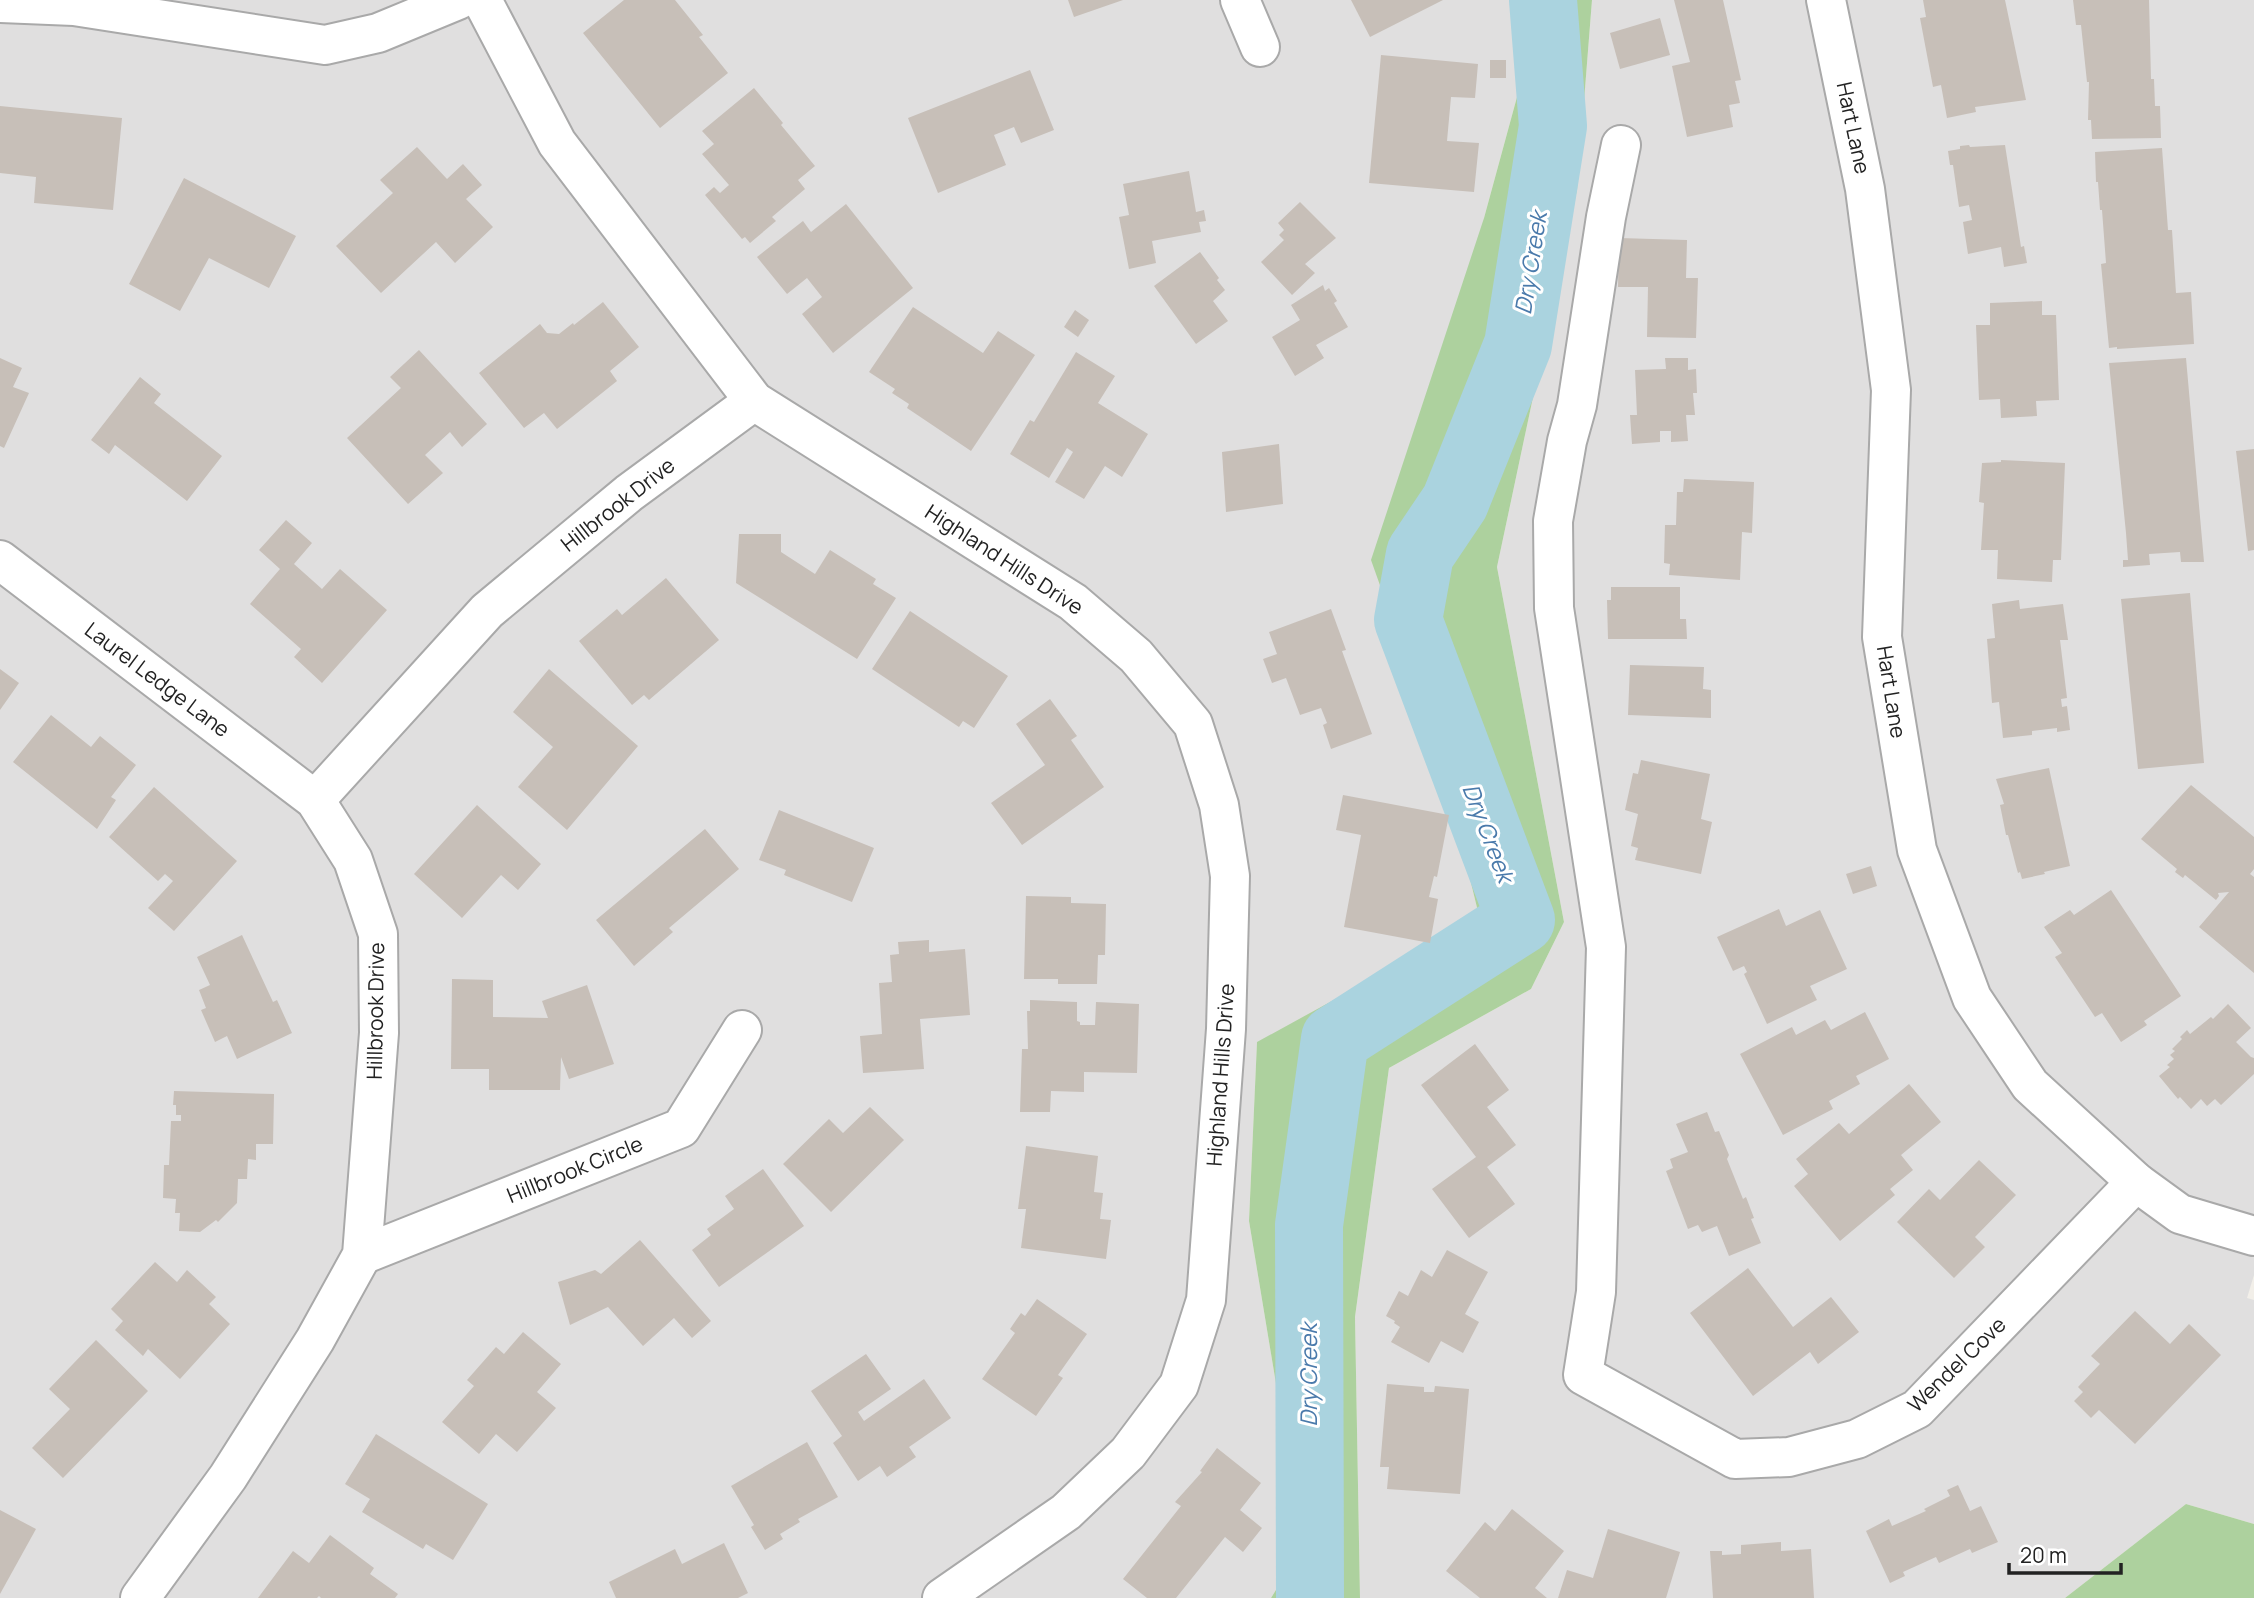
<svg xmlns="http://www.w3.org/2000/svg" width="2254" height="1598" viewBox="0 0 2254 1598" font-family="Manrope,sans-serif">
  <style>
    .residential { fill: #e0dfdf }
    .forest { fill: #add19e }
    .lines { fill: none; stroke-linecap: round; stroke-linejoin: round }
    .river { stroke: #aad3df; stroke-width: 68 }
    .building { fill: #c7bfb8 }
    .minor-casing { stroke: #a9a9a9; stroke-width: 42 }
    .minor { stroke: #fff; stroke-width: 38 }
    .labels { text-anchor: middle; stroke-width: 6; stroke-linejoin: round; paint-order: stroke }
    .street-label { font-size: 21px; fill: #222; stroke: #fff }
    .water-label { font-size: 23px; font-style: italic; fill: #4a7aab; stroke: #fff }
  </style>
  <rect width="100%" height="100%" fill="#f2efe9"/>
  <g class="residential">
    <path d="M0 0H1510L1523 75 1484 218 1439 751 1480 920 1257 1043 1249 1221 1283 1426 1279 1585 1271 1598H0Z"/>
    <path d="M1592 0H2254V1275L2247 1298 2254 1300V1524L2186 1504 2065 1598H1360L1355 1317 1389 1068 1531 989 1564 922 1497 567 1577 190Z"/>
  </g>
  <g class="forest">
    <path d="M1510 0H1592L1577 190 1497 567 1564 922 1531 989 1389 1068 1355 1317 1360 1598H1271L1279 1585 1283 1426 1249 1221 1257 1042 1480 920 1439 751 1371 560 1484 218 1523 75Z"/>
    <path d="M2186 1504 2254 1524V1598H2065Z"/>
  </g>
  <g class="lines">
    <path class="river" d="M1310 1598 1309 1225 1335 1039 1521 920 1408 620 1420 554 1455 502 1518 345 1553 126 1543 0"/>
  </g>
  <g class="building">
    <path d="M624 0H675L703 35 699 37 728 73 660 128 583 33Z"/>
    <path d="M1068 0H1123L1074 17Z"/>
    <path d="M1351 0H1443L1370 37Z"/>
    <path d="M1674 0H1723L1741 80 1735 81 1740 103 1729 105 1733 127 1687 137 1672 66 1690 62Z"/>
    <path d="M1923 0H2005L2026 100 1975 107 1976 112 1947 118 1941 85 1933 87 1920 18 1926 17Z"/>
    <path d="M2073 0H2149L2151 79H2154L2155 106H2160L2161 138 2092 139 2091 120H2088L2089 82H2087L2081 25H2076Z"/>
    <path d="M1660 18 1670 55 1620 69 1610 33Z"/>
    <path d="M1381 55 1478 64 1475 98 1451 97 1447 141 1479 143 1474 192 1369 183Z"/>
    <rect x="1490" y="60" width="16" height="18"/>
    <path d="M1030 70 1054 130 1021 143 1014 127 994 135 1006 165 938 193 908 118Z"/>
    <path d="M754 88 783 123 781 125 815 166 798 180 805 189 772 217 776 221 750 243 745 237 742 239 705 195 714 187 720 193 729 185 702 154 714 144 702 131Z"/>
    <path d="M0 106 122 118 113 210 34 203 36 177 0 173Z"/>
    <path d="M1969 145 1970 147 2005 145 2021 247 2024 246 2027 263 2004 267 2001 247 1968 254 1963 222 1972 220 1969 205 1959 207 1953 165H1950L1948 151 1960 149V146Z"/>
    <path d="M417 147 447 179 463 164 482 185 466 199 493 227 455 263 436 242 381 293 336 246 393 193 380 180Z"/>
    <path d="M2162 148 2168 230H2172L2176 293 2191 292 2194 344 2117 349V347L2109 348 2101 264 2106 263 2102 210H2100L2098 182H2096L2095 152Z"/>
    <path d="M1189 171 1196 212 1204 210 1206 221 1199 222 1201 232 1152 241 1156 263 1129 269 1119 217 1129 215 1123 184Z"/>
    <path d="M184 178 296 236 269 288 209 258 180 311 129 284Z"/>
    <path d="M1300 202 1336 238 1305 264 1315 273 1292 295 1261 262 1284 240 1279 235 1284 230 1278 223Z"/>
    <path d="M846 204 913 288 833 353 802 314 822 297 807 278 787 294 757 257 803 221 811 232Z"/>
    <path d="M1619 238 1687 240 1686 278H1698L1696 338 1647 337 1648 287H1618Z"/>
    <path d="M1200 252 1219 278 1217 280 1225 290 1213 301 1228 321 1196 344 1154 286Z"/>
    <path d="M1323 285 1325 291 1329 288 1337 301 1334 303 1348 327 1316 345 1324 358 1295 376 1272 337 1300 320 1291 305Z"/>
    <path d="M2042 301V315H2056L2059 400 2036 401 2037 416 2001 418 2000 399 1979 400 1976 325H1990V303Z"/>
    <path d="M603 302 639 347 610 371 617 381 557 429 544 413 524 428 479 373 540 324 547 333 559 334 573 323 574 325Z"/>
    <path d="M913 307 983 353 998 331 1035 355 971 451 907 408 909 404 892 393 895 389 869 372Z"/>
    <path d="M1075 310 1089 320 1078 337 1064 327Z"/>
    <path d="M419 350 487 424 462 447 450 432 425 455 443 473 408 504 347 438 401 388 390 377Z"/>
    <path d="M1076 352 1115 376 1098 403 1148 434 1122 477 1105 466 1084 499 1055 482 1073 452 1067 448 1049 478 1010 454 1030 420 1034 422Z"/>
    <path d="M0 358 22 368 13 387 29 393 4 448 0 446Z"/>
    <path d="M1665 358H1688V370L1696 369 1697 393H1693L1695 415H1686L1688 441 1671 442V431H1660V442L1632 444 1630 415H1637L1635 370 1666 369Z"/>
    <path d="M2186 358 2204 562H2181L2180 552 2149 554 2150 565 2123 567V560H2128L2126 533 2109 363Z"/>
    <path d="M140 377 161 394 154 403 222 456 187 501 115 445 109 454 91 440Z"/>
    <path d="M1279 444 1283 504 1226 512 1222 452Z"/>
    <path d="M2254 449V550L2248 551 2236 451Z"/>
    <path d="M2001 460 2065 463 2061 560H2053L2052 582 1997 579 1998 550H1981L1984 503 1979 502 1982 463 2001 462Z"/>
    <path d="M1684 479 1754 482 1752 533 1742 532 1740 580 1669 575 1670 564 1664 563 1665 525H1676L1677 492H1683Z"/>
    <path d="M286 520 312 543 294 564 322 589 340 569 387 610 322 683 294 657 301 649 250 604 280 569 259 550Z"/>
    <path d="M739 534H781V552L815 574 830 550 876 579 873 584 896 598 857 659 736 583Z"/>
    <path d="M666 578 719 640 649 700 644 695 632 705 579 641 617 609 622 615Z"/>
    <path d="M1611 587H1680V619H1686L1687 639H1608L1607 600H1611Z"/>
    <path d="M2190 593 2204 763 2138 769 2121 599Z"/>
    <path d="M2019 600 2020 609 2063 604 2068 640H2060L2067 698 2061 699 2062 707 2067 706 2070 730 2057 732V728L2032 731V735L2003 738 1999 702 1992 703 1987 639 1995 638 1992 604Z"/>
    <path d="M1331 609 1346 650 1342 651 1372 734 1331 749 1323 725 1327 723 1321 708 1300 715 1286 678 1272 683 1263 659 1277 654 1269 632Z"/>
    <path d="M910 611 1008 676 974 728 963 721 959 727 872 669Z"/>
    <path d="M1630 665 1704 667 1703 689 1711 690V718L1628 715Z"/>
    <path d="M0 669 19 683 0 710Z"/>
    <path d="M549 669 638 746 567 830 518 787 553 747 513 712Z"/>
    <path d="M1050 699 1077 736 1071 740 1104 787 1022 845 991 803 1045 765 1016 724Z"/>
    <path d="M51 715 91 747 100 736 136 765 111 797 116 800 97 829 13 762Z"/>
    <path d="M1641 760 1710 774 1701 819 1712 822 1701 874 1635 860 1638 848 1631 846 1638 814 1625 810 1633 773 1638 774Z"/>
    <path d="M2049 768 2070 866 2044 872 2045 874 2022 879 2020 872 2018 873 2016 866 2008 835H2006L2000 805 2004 804 1996 779Z"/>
    <path d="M2191 785 2254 837V869L2250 874 2254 877V973L2199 927 2229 892 2218 893 2219 896 2216 900 2185 875 2183 878 2175 872 2177 869 2141 839Z"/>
    <path d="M154 787 237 861 174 931 148 908 173 881 165 874 158 881 109 837Z"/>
    <path d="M1343 795 1449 815 1437 877 1434 876 1429 897 1438 899 1430 943 1344 927 1361 835 1336 830Z"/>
    <path d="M477 805 541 864 518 890 501 875 462 918 414 874Z"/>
    <path d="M779 810 874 848 852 902 784 875 786 870 759 860Z"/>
    <path d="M705 829 739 869 669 928 673 932 634 966 596 920Z"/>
    <path d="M1871 866 1877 886 1853 894 1846 874Z"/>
    <path d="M2111 890 2181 996 2144 1021 2147 1025 2121 1042 2102 1013 2095 1017 2055 957 2062 953 2044 927 2070 910 2074 915Z"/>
    <path d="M1026 896 1071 897V903L1106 904 1105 955H1098L1097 984H1058V979H1024Z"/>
    <path d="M1779 909 1786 926 1820 910 1847 969 1810 986 1817 1000 1767 1024 1744 974 1747 972 1744 966 1733 971 1717 937Z"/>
    <path d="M242 935 273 1002 277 1000 292 1033 237 1059 227 1036 215 1042 201 1010 206 1008 199 990 210 985 197 957Z"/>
    <path d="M929 940V952L965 949 970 1015 920 1019 924 1069 863 1073 860 1036 882 1034 879 983 892 982 890 955 899 954 898 942Z"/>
    <path d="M452 979 493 980V1017L548 1018 542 1001 587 985 614 1064 569 1079 561 1057 560 1090H489V1069H451Z"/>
    <path d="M1030 1000 1077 1002V1021L1080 1022V1025H1095L1096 1002 1139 1004 1137 1073 1084 1072V1092L1051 1091 1050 1112H1020L1022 1049H1028L1027 1011H1030Z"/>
    <path d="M2228 1004 2251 1028 2236 1042 2251 1057 2254 1058V1074L2221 1105 2215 1099 2207 1106 2201 1099 2191 1109 2180 1097 2178 1099 2159 1076 2170 1067 2167 1065 2174 1059 2170 1055 2175 1051 2172 1049 2182 1039 2180 1037 2187 1030 2190 1034 2211 1017 2213 1019Z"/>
    <path d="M1865 1012 1889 1059 1856 1076 1860 1084 1829 1101 1833 1109 1783 1135 1740 1054 1792 1027 1796 1035 1825 1020 1831 1030Z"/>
    <path d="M1475 1044 1509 1090 1487 1107 1516 1145 1487 1167 1515 1204 1469 1238 1432 1189 1476 1157 1421 1085Z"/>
    <path d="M1909 1084 1941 1122 1901 1155 1913 1170 1890 1189 1895 1195 1840 1241 1794 1186 1808 1174 1796 1159 1839 1123 1849 1134Z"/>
    <path d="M174 1091 274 1094 273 1144H256V1160L248 1159 247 1179H238L237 1203 218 1222 216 1220 200 1232 179 1231 180 1213H175L176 1199 163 1198 164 1165H169L171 1121H181V1115H176V1105H173Z"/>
    <path d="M870 1107 904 1140 831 1212 783 1164 829 1119 843 1133Z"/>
    <path d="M1707 1112 1715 1132 1719 1131 1729 1155 1727 1159 1743 1199 1746 1197 1754 1218 1751 1219 1761 1243 1729 1256 1717 1226 1702 1232 1698 1225 1688 1229 1666 1171 1673 1168 1670 1159 1688 1152 1676 1124Z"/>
    <path d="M1026 1146 1098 1156 1094 1192 1103 1193 1100 1219 1111 1220 1106 1259 1021 1248 1026 1209H1018Z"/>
    <path d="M1979 1160 2016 1195 1975 1237 1985 1247 1954 1278 1897 1222 1929 1189 1940 1200Z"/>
    <path d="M763 1169 804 1226 719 1287 692 1250 711 1235 707 1229 734 1209 725 1196Z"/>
    <path d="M640 1240 711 1321 692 1338 674 1318 643 1346 608 1307 570 1325 558 1282 595 1270 601 1274Z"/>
    <path d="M1447 1250 1488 1272 1465 1314 1479 1322 1463 1353 1441 1341 1429 1363 1391 1342 1400 1327 1394 1323 1395 1321 1386 1316 1399 1291 1408 1296 1421 1270 1432 1277Z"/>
    <path d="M155 1262 177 1282 187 1270 216 1297 209 1304 230 1324 180 1379 148 1349 143 1356 115 1330 123 1321 111 1309Z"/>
    <path d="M1748 1268 1793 1327 1831 1297 1859 1332 1818 1364 1810 1352 1753 1396 1690 1313Z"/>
    <path d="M1037 1299 1087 1334 1058 1375 1063 1378 1036 1416 982 1379 1015 1333 1010 1329 1021 1313 1025 1316Z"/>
    <path d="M2135 1311 2170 1344 2189 1324 2221 1355 2135 1444 2099 1410 2091 1418 2074 1401 2083 1392 2078 1387 2100 1364 2091 1356Z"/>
    <path d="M523 1332 561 1364 537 1392 556 1408 517 1452 496 1434 479 1454 442 1422 474 1386 467 1380 496 1347 504 1354Z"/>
    <path d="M96 1340 148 1391 63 1478 32 1448 70 1409 49 1389Z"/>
    <path d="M866 1354 891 1389 858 1412 864 1421 924 1379 951 1418 909 1447 916 1457 887 1477 880 1466 858 1481 833 1443 842 1436 811 1391Z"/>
    <path d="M1387 1384 1424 1387V1392H1434L1435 1386 1469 1389 1460 1494 1387 1489 1389 1467H1380Z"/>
    <path d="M376 1434 488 1504 453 1560 426 1544 423 1549 362 1512 370 1499 345 1484Z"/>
    <path d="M807 1442 838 1497 798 1519 800 1522 780 1534 783 1539 765 1550 751 1527 754 1525 731 1486Z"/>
    <path d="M1217 1448 1261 1483 1240 1510 1262 1528 1243 1552 1225 1537 1176 1598H1147L1123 1579 1181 1506 1175 1502 1202 1472 1200 1471Z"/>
    <path d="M1958 1485 1970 1511 1981 1506 1998 1542 1972 1553 1970 1549 1939 1563 1936 1557 1903 1572 1905 1576 1890 1583 1866 1531 1889 1519 1892 1526 1926 1511 1924 1509 1950 1496 1947 1490Z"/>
    <path d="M1512 1509 1564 1551 1535 1588 1547 1598H1480L1446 1571 1485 1522 1495 1531Z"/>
    <path d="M0 1510 36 1529 0 1594Z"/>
    <path d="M1608 1529 1680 1552 1666 1598H1558L1567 1570 1593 1578Z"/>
    <path d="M330 1535 374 1568 370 1574 398 1594 395 1598H321L319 1596 317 1598H258L293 1551 309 1563Z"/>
    <path d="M1781 1542V1551L1811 1549 1814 1598H1713L1710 1551H1722V1555L1741 1554V1545Z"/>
    <path d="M724 1543 748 1593 738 1598H616L609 1582 675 1549 682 1564Z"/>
  </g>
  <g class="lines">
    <g class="minor-casing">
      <g id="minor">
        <path d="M482 0 557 143 754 401 1073 602 1136 656 1193 724 1219 805 1230 876 1226 1029 1206 1300 1179 1385 1128 1453 1066 1512 942 1598"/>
        <path d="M1240 0 1260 47"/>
        <path d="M1826 0 1865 189 1891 390 1882 637 1917 850 1972 998 2030 1085 2136 1182 2180 1214 2254 1236"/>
        <path d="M0 3 74 6 325 45 378 33 458 0"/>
        <path d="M1621 145 1606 217 1577 405 1567 441 1553 521 1554 608 1606 947 1596 1292 1583 1375 1735 1459 1789 1457 1857 1439 1917 1409 2136 1182"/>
        <path d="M0 560 315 800 353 860 378 934 379 1033 362 1255 315 1340 228 1477 140 1598"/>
        <path d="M315 800 487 611 629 493 754 401"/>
        <path d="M362 1255 681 1128 742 1030"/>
      </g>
    </g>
    <use href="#minor" class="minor"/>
  </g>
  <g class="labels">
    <g class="street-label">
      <text transform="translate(1853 128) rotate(78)" y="7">Hart Lane</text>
      <text transform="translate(618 505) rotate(-38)" y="7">Hillbrook Drive</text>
      <text transform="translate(1004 560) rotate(33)" y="7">Highland Hills Drive</text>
      <text transform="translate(157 680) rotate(37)" y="7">Laurel Ledge Lane</text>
      <text transform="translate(1891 692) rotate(81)" y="7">Hart Lane</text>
      <text transform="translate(376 1011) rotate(-89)" y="7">Hillbrook Drive</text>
      <text transform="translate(1221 1075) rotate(-86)" y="7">Highland Hills Drive</text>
      <text transform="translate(575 1170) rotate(-22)" y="7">Hillbrook Circle</text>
      <text transform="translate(1957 1365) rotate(-44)" y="7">Wendel Cove</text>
    </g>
    <g class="water-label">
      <text transform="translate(1531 263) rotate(-81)" y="8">Dry Creek</text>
      <text transform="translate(1488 833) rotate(69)" y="8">Dry Creek</text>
      <text transform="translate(1309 1375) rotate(-90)" y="8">Dry Creek</text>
    </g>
  </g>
  <path d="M2009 1563v10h112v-10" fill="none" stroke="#222222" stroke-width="3.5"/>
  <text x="2020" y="1563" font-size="21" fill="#222222" stroke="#ffffff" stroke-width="5" paint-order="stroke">20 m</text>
</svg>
